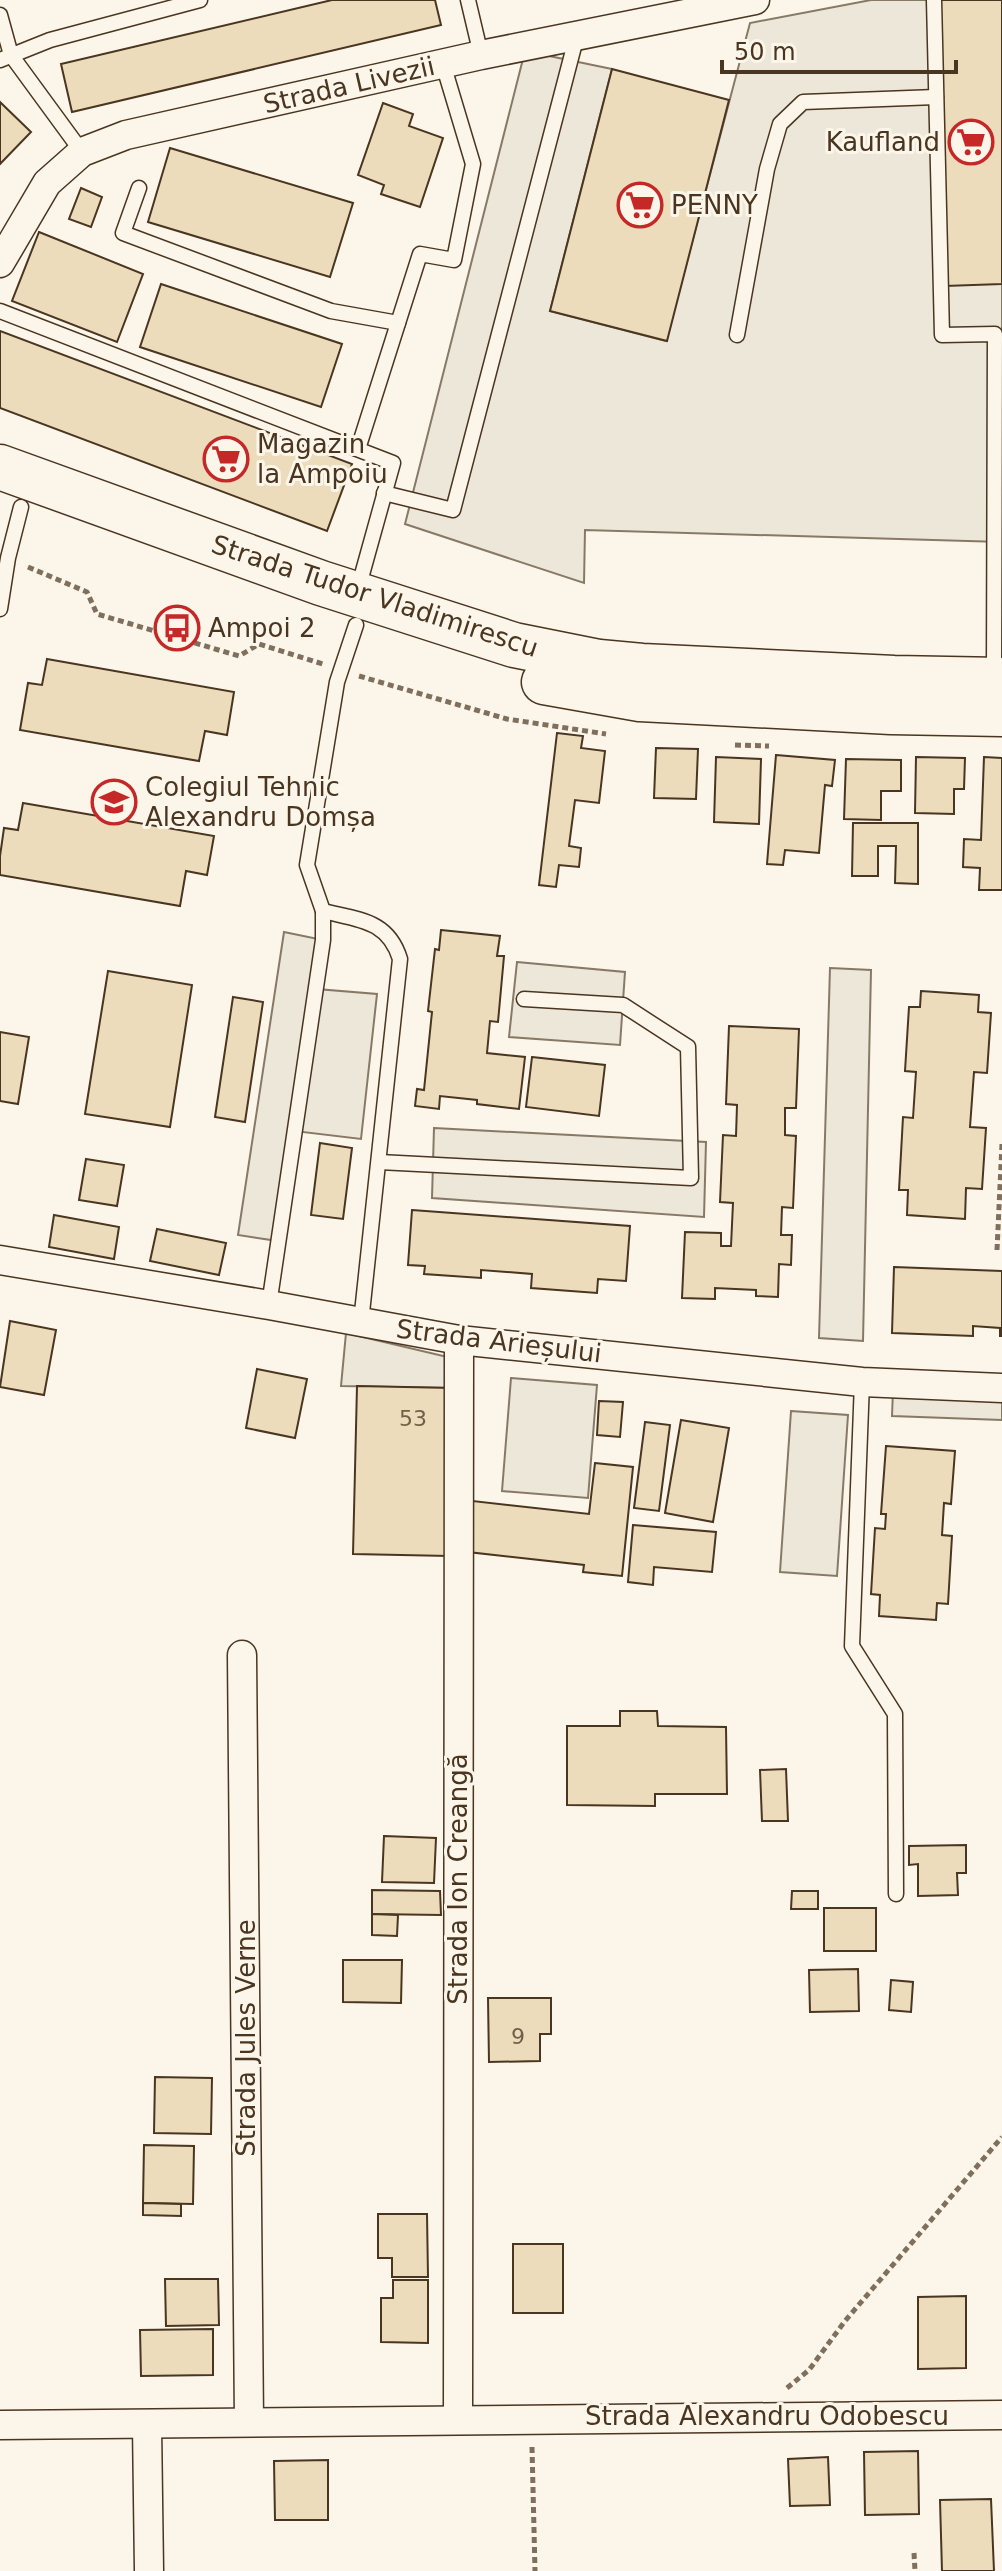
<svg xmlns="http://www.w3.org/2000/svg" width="1002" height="2571" viewBox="0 0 1002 2571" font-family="'DejaVu Sans',sans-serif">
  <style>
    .parking { fill: #ede7d9; stroke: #887966; stroke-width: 2 }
    .building { fill: #ecdcbc; stroke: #4a3520; stroke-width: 2 }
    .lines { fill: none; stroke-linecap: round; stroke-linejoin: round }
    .lane-casing { stroke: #4a3520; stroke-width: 17 }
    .street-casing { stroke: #4a3520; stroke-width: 31 }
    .primary-casing { stroke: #4a3520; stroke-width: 47 }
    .path { stroke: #7f6f5c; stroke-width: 5; stroke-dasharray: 6 4; stroke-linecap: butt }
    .lane { stroke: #fbf6e9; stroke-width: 14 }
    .street { stroke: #fbf6e9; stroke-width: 28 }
    .primary { stroke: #fbf6e9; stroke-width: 44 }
    .labels { text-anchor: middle; stroke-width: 6; stroke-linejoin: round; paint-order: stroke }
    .number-label { font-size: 22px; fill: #725f47 }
    .street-label { font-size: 26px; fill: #4a3520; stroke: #fbf6e9 }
    .poi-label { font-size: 26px; fill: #4a3520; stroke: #fbf6e9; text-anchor: start }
  </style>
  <rect width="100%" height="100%" fill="#fbf6e9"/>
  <g class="parking">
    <path d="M871 0H936L1002 284V542L585 530 584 583 405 524 525 51 612 69 550 311 666 341 750 23Z"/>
    <path d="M284 932 323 940 317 989 377 994 361 1139 295 1131 278 1241 238 1235Z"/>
    <path d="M517 962 625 972 620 1045 509 1037Z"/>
    <path d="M830 968 871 970 863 1341 819 1338Z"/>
    <path d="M434 1128 706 1142 704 1217 432 1198Z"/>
    <path d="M346 1333 456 1359 453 1388 341 1386Z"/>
    <path d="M511 1378 597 1385 588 1498 502 1491Z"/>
    <path d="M893 1390 1002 1395V1420L892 1416Z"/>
    <path d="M791 1411 848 1415 837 1576 780 1572Z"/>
  </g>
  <g class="building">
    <path d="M332 0H435L441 25 72 112 61 64Z"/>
    <path d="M936 0H1002V284L945 286Z"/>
    <path d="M612 69 729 100 667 341 550 311Z"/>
    <path d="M0 102 31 132 0 164Z"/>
    <path d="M383 103 413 114 409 126 443 138 420 207 381 194 384 185 358 175Z"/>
    <path d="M170 148 353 203 330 277 148 222Z"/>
    <path d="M81 188 102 197 91 227 69 219Z"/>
    <path d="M39 232 143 274 117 342 12 301Z"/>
    <path d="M161 284 342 344 321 407 140 347Z"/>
    <path d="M0 331 352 464 327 531 0 408Z"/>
    <path d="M47 659 234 692 227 735 205 731 199 761 20 730 28 683 42 685Z"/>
    <path d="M557 733 583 736 581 748 605 751 599 803 575 800 569 846 581 848 579 867 559 865 556 887 539 885Z"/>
    <path d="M656 748 698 749 696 799 654 798Z"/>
    <path d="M776 755 835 760 832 786 825 785 819 853 785 850 783 865 767 864Z"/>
    <path d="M716 757 761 759 759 824 714 822Z"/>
    <path d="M916 757 965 758 964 789H954V814L915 813Z"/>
    <path d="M984 757 1002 758V890H979L980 868 963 867 964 839 981 840Z"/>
    <path d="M846 759 901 760V791H881V820L844 819Z"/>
    <path d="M23 803 214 836 207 875 186 871 180 906 0 875V856L4 828 18 830Z"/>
    <path d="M853 823H918V884L895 883 896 846H878V876H852Z"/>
    <path d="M441 930 500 936 497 956H504L498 1022 490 1021 487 1053 525 1057 519 1109 477 1104V1100L440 1096 439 1109 415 1106 417 1089 424 1090 432 1012 428 1011 435 949 439 950Z"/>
    <path d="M108 971 192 985 170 1127 85 1114Z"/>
    <path d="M921 991 979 995 978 1012 991 1013 987 1073 974 1072 970 1127 986 1128 982 1189 966 1188 965 1219 907 1215 908 1190H899L903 1117 913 1118 916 1072 905 1071 909 1007H920Z"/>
    <path d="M233 997 263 1002 245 1122 215 1117Z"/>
    <path d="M729 1026 799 1029 796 1108H785V1135L796 1136 793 1208 782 1207 781 1235H792L791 1265 779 1264 778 1297 756 1296V1290L715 1288V1299L682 1298 685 1232 721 1233V1246H731L733 1203 720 1202 723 1135 736 1136 737 1105 726 1104Z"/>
    <path d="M0 1032 29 1037 18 1104 0 1101Z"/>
    <path d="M532 1057 605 1065 599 1116 526 1107Z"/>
    <path d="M320 1143 352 1148 343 1219 311 1215Z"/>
    <path d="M86 1159 124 1165 117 1206 79 1200Z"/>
    <path d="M412 1210 630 1226 626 1281 598 1279 597 1293 531 1288 532 1274 481 1270V1278L424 1274 425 1266 408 1265Z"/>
    <path d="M54 1215 119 1227 114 1259 49 1247Z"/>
    <path d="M157 1229 226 1243 219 1275 150 1261Z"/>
    <path d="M894 1267 1002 1271V1336H1000V1328L973 1326V1336L892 1333Z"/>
    <path d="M10 1321 56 1330 44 1395 0 1387Z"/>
    <path d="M257 1369 307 1379 295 1438 246 1428Z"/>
    <path d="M357 1386 453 1388 449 1556 353 1554Z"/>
    <path d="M599 1401 623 1402 620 1437 597 1435Z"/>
    <path d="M681 1420 729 1428 713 1522 665 1513Z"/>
    <path d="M645 1422 670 1425 659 1511 634 1508Z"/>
    <path d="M886 1446 955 1451 951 1504 944 1503 942 1535 952 1536 948 1604 937 1603 936 1620 879 1616 880 1595 871 1594 875 1528 885 1529 886 1514H881Z"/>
    <path d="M595 1463 633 1467 622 1576 583 1572 584 1565 468 1552 473 1501 589 1514Z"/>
    <path d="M633 1525 716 1532 712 1572 654 1567 653 1585 628 1582Z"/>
    <path d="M620 1711H657L658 1726 726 1727 727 1794H655V1806L567 1805V1726H620Z"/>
    <path d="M786 1769 788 1821H762L760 1770Z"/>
    <path d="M384 1836 436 1838 434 1883 382 1882Z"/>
    <path d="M966 1845V1873H957L958 1895 918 1896V1864L909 1865V1846Z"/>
    <path d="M372 1890 440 1891 441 1915 372 1914Z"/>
    <path d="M792 1891H818V1909H791Z"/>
    <rect x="824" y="1908" width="52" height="43"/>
    <path d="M372 1914 398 1915 397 1936 372 1935Z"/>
    <path d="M343 1960H402L401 2003 343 2002Z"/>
    <path d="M858 1969 859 2011 810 2012 809 1970Z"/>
    <path d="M891 1980 913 1982 911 2012 889 2010Z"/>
    <path d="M488 1998H551V2034H540V2061L489 2062Z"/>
    <path d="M155 2077 212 2078 211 2134 154 2133Z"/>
    <path d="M144 2145 194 2146 193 2204 143 2203Z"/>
    <path d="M143 2203 181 2204V2216L143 2215Z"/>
    <path d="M378 2214H427L428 2277H392V2258H378Z"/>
    <rect x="513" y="2244" width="50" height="69"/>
    <path d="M165 2279H218L219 2325 166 2326Z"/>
    <path d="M393 2280H428V2343L381 2342V2298H393Z"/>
    <path d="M966 2296V2368L918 2369V2297Z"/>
    <path d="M213 2329V2375L141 2376 140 2330Z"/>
    <path d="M918 2451 919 2514 865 2515 864 2452Z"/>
    <path d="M828 2457 830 2505 790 2506 788 2459Z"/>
    <path d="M328 2460V2520H275L274 2461Z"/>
    <path d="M991 2499 994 2571H942L940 2500Z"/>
  </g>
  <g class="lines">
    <g class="lane-casing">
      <g id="lane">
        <path d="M468 0 481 55"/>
        <path d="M934 0 942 335 995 334 994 675"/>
        <path d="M0 15 11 55 82 152"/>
        <path d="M0 60 50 40 200 0"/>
        <path d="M139 188 123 233 331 311 398 323"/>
        <path d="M0 311 393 463 358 589"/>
        <path d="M737 335 767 169 780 124 803 102 936 97"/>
        <path d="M358 449 420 254 454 260 473 164 443 64"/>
        <path d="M384 493 453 510 577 35"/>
        <path d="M0 609 8 558 21 507"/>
        <path d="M323 911C359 920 388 920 400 959L361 1322"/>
        <path d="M379 1162 691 1178 688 1047 623 1005 524 999"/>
        <path d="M269 1305 323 940V911L307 865 337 682 356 625"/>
        <path d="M862 1382 852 1646 895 1714 896 1894"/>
      </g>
    </g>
    <g class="street-casing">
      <g id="street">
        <path d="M0 263 47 183 82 152 126 135 481 55 755 0"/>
        <path d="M0 1260 269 1305 459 1340 862 1382 1002 1388"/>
        <path d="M242 1655 249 2422"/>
        <path d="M458 2419 459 1340"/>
        <path d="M0 2425 1002 2415"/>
        <path d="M147 2425 149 2571"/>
      </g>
    </g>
    <g class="primary-casing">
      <g id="primary">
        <path d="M0 467 321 583 514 645 599 662 642 666 894 678 1002 680"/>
        <path d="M544 682 640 699 891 712 1002 714"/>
      </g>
    </g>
    <g class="path">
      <path d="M28 567 87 592 97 614 239 656 259 644 323 664"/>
      <path d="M359 676 507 719 606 734"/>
      <path d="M735 745 769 746"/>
      <path d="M997 1250 1002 1144"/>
      <path d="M787 2388 809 2370 845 2321 1002 2137"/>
      <path d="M532 2447 535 2571"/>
      <path d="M914 2553 915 2571"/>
    </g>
    <use href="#lane" class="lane"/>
    <use href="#street" class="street"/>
    <use href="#primary" class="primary"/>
  </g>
  <defs>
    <g id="supermarket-ring" transform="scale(2.3)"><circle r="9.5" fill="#fbf6e9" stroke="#c62828" stroke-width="1.5"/><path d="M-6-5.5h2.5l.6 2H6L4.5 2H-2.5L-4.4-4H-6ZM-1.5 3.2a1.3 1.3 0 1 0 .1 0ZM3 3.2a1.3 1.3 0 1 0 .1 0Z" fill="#c62828"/></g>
    <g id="bus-ring" transform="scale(2.3)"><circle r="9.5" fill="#fbf6e9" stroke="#c62828" stroke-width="1.5"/><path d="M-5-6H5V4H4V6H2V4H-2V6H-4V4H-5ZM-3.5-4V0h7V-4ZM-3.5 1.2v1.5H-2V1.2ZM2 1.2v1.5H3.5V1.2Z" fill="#c62828"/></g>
    <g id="university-ring" transform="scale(2.3)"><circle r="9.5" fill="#fbf6e9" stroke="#c62828" stroke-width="1.5"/><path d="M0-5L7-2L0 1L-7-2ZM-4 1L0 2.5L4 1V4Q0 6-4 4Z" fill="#c62828"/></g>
  </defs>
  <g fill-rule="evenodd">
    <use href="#supermarket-ring" x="971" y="142"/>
    <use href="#supermarket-ring" x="640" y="205"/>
    <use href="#supermarket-ring" x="226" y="459"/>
    <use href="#bus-ring" x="177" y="628"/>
    <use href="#university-ring" x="114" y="802"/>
  </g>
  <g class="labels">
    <g class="number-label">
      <text x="413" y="1426">53</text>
      <text x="518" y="2044">9</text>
    </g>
    <g class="street-label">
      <text transform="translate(349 85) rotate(-13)" y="9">Strada Livezii</text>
      <text transform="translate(375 596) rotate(18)" y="9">Strada Tudor Vladimirescu</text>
      <text transform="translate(499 1341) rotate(7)" y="9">Strada Arieșului</text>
      <text transform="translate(458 1879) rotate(-90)" y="9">Strada Ion Creangă</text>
      <text transform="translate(246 2038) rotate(-90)" y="9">Strada Jules Verne</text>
      <text x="767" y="2425">Strada Alexandru Odobescu</text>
    </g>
    <g class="poi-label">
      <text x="940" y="151" text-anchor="end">Kaufland</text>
      <text x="671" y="214">PENNY</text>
      <text x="257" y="453">Magazin<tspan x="257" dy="30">la Ampoiu</tspan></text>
      <text x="208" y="637">Ampoi 2</text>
      <text x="145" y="796">Colegiul Tehnic<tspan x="145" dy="30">Alexandru Domșa</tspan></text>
    </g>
  </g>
  <path d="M722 60v12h234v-12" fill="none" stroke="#4a3520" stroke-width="4"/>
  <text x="734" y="60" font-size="24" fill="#4a3520" stroke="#fbf6e9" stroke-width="6" paint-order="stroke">50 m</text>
</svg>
